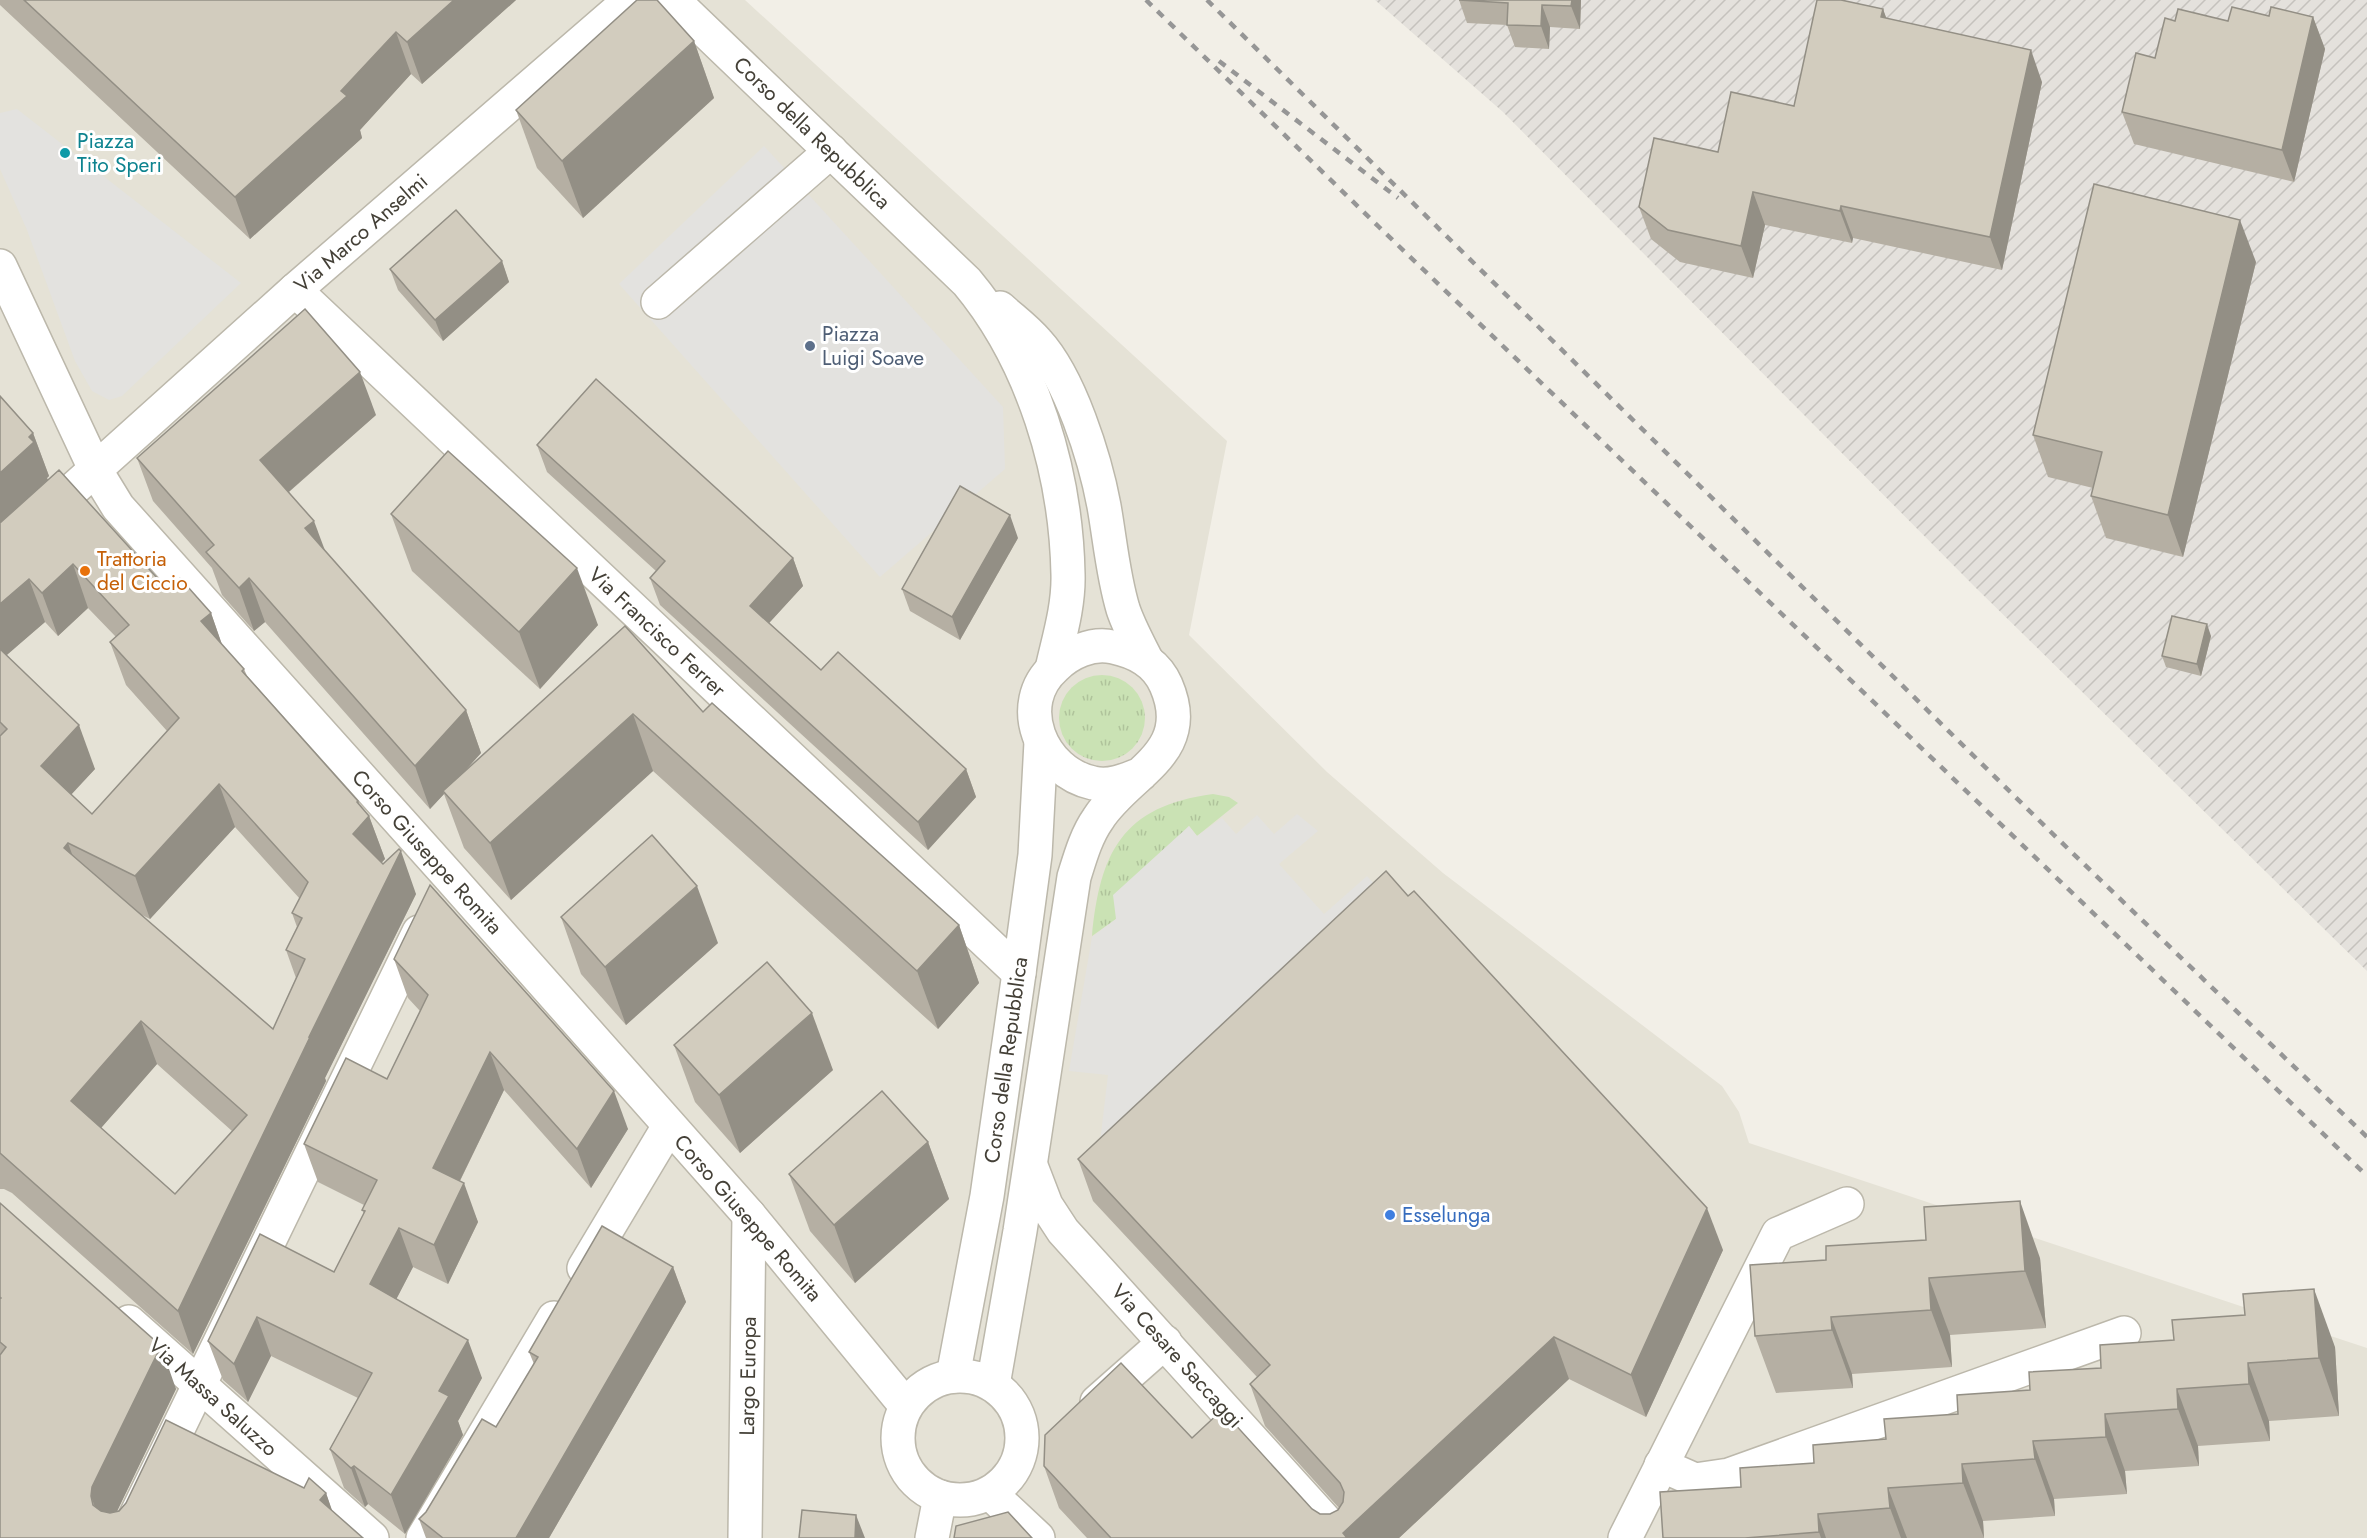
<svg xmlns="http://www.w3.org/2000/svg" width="2367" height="1538" viewBox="0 0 2367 1538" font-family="Jost,sans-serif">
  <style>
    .residential { fill: #e5e2d6 }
    .industrial { fill: url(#industrial-furrows) }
    .grass { fill: url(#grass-tufts) }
    .parking { fill: #e3e2df }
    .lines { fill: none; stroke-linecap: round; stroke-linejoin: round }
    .minor-casing { stroke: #bcb8ab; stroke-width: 36 }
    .minor { stroke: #fff; stroke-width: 33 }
    .rail { stroke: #969696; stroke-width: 4.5; stroke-dasharray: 8 8; stroke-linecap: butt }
    .wall { fill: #b5afa3; fill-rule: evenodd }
    .shaded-wall { fill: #938f85 }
    .building { fill: #d2ccbe; stroke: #938f85; stroke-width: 1.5; fill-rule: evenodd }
    .culture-dot { fill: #0f9aa8; stroke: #fff; stroke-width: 2 }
    .service-dot { fill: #5c6f8a; stroke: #fff; stroke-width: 2 }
    .food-dot { fill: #e8710a; stroke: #fff; stroke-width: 2 }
    .shop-dot { fill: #3f7fe0; stroke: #fff; stroke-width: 2 }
    .labels { text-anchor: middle; stroke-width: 6; stroke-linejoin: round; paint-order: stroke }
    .street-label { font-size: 21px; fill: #444037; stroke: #fff }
    .culture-label { font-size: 21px; fill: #0d838f; stroke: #fff; text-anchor: start }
    .service-label { font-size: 21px; fill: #4e5e75; stroke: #fff; text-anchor: start }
    .food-label { font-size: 21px; fill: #c56008; stroke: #fff; text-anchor: start }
    .shop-label { font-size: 21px; fill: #366cbe; stroke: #fff; text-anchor: start }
  </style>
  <defs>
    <pattern id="industrial-furrows" width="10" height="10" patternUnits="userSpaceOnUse" patternTransform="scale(1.5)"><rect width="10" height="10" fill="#e4e1dc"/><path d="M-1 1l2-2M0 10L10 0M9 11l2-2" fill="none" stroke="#c5c2bd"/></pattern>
    <pattern id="grass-tufts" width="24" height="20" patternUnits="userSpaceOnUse" patternTransform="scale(1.5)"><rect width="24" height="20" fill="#cae2b4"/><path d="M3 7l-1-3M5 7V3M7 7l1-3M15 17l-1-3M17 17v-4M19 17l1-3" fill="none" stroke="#afc39b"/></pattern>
  </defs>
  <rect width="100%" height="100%" fill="#f2efe7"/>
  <path class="residential" d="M0 0H745L1227 441 1189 635 1327 772 1443 873 1722 1086 1739 1112 1749 1143 2367 1348V1538H0Z"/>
  <path class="industrial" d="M1375 0H2367V971L1976 588 1503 112Z"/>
  <g class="grass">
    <circle cx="1102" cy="718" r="43"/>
    <path d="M1213 794 1229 797 1238 803 1197 836 1189 826 1116 919 1092 936C1100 853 1122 806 1213 794Z"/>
  </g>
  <g class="parking">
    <path d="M17 109 241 283 122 396 109 400 92 391 75 361 27 230 0 169V113Z"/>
    <path d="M764 146 1003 407 1005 469 880 577 619 284Z"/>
    <path d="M1297 814 1318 831 1279 864 1324 914 1367 876 1401 913 1093 1201 1108 1075 1069 1071 1092 937 1116 919 1113 895 1189 826 1197 836 1222 818 1236 834 1257 815 1274 834Z"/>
  </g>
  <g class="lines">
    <g class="minor-casing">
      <g id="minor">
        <path d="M673 0 967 282C1033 361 1066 472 1068 574 1069 606 1059 638 1052 669"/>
        <path d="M0 266 96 471 118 507 447 874 749 1215 906 1406"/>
        <path d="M295 290 1019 973"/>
        <path d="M658 302 831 151"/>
        <path d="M1000 308C1012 319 1026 329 1037 342 1070 378 1095 458 1104 506 1110 540 1113 576 1123 609 1129 627 1138 643 1146 659"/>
        <path d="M0 555 295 290 630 0"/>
        <path d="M1031 1166 1046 1205 1063 1231 1341 1538"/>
        <path d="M584 1268 669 1126"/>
        <path d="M129 1322 372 1538"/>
        <path d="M953 1376 987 1196 1019 973 1035 855 1041 742"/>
        <circle cx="960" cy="1438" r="62"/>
        <path d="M993 1385 1020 1231 1074 877C1080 858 1086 836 1098 819 1128 772 1196 754 1166 685 1156 662 1136 652 1113 647 1092 642 1069 653 1055 667 1013 704 1041 772 1093 783 1110 787 1126 780 1141 774"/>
        <path d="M1097 1402 1165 1342"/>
        <path d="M1661 1465 1695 1480 1729 1475 2124 1333"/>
        <path d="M990 1493 1038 1538"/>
        <path d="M125 1538 419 932"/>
        <path d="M423 1538 554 1318"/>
        <path d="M745 1538 749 1215"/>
        <path d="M932 1538 940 1497"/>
        <path d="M1625 1538 1778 1234 1847 1204"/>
      </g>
    </g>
    <use href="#minor" class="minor"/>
    <g class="rail">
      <path d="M1146 0 1379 227 2367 1176"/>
      <path d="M1207 0 2058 839 2367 1137"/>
      <path d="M1219 61 1398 198"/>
    </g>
  </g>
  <g class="wall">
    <path d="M0 0H516L422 84 411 74 360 130 362 138 250 239 0 5Z"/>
    <path d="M1459 0H1581L1580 29 1550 27 1549 49 1515 47 1507 25 1467 23Z"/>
    <path d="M1883 9 1886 18 2042 82 2002 270 1853 238 1852 243 1765 225 1753 278 1680 262 1651 239 1639 207 1794 106Z"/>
    <path d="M2269 16 2313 17 2325 49 2294 182 2134 144 2122 112 2155 58 2175 21H2228Z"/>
    <path d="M694 41 714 98 583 218 537 168 516 110Z"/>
    <path d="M502 261 509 282 443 341 398 290 390 269Z"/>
    <path d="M2256 262 2183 557 2106 538 2091 496 2093 488 2048 477 2033 435Z"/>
    <path d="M0 396 33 433 49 476 47 478 48 480 168 590 211 613 222 645 244 669 248 678 358 801 360 805 369 816 385 859 381 863 416 894 325 1078 326 1081 193 1354 12 1193 4 1189H0ZM88 608 116 637 110 642 126 685 167 731 92 814 71 794 95 769 6 655 45 622 58 636ZM235 827 300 899 292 913 297 927 286 950 296 978 273 1029 140 914 150 919ZM157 1064 232 1131 175 1194 101 1128Z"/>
    <path d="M376 415 289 492 325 551 466 710 481 753 465 771 625 626 703 712 959 925 979 983 938 1029 653 771 511 900 464 848 444 794 430 809 265 622 254 631 222 595 212 568 153 501 137 458Z"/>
    <path d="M537 445 793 558 803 586 769 623 821 670 966 769 976 797 928 850 660 605 650 578 656 571 547 472Z"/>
    <path d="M391 514 598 625 540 689 412 571Z"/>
    <path d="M1018 538 960 640 910 611 902 589Z"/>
    <path d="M2211 636 2201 676 2166 667 2162 656Z"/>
    <path d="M561 917 718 943 626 1025 581 974Z"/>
    <path d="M394 959 628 1129 591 1188 504 1090 460 1181 478 1222 448 1284 413 1267 396 1299 482 1378 458 1421 463 1435 405 1534 368 1504 365 1507 344 1488 330 1449 358 1398 271 1356 248 1402 223 1380 208 1341 334 1272 364 1214 362 1210 364 1205 318 1182 304 1144 387 1079 420 1011 408 998Z"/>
    <path d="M674 1045 833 1070 740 1153 695 1102Z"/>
    <path d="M928 1142 949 1199 855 1283 810 1231 789 1174Z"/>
    <path d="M1078 1159 1723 1250 1646 1417 1569 1379 1399 1538H1087L1059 1508 1044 1466 1192 1438 1320 1514H1330L1338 1510 1339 1508 1265 1426 1250 1384 1257 1377 1093 1201Z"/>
    <path d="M0 1203 176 1389 117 1511 304 1488 326 1493 332 1511 0 1538Z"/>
    <path d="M2040 1258 2046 1328 1950 1335 1952 1367 1852 1374 1853 1388 1776 1393 1755 1336 1826 1260Z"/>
    <path d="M673 1267 686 1302 549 1538H426L419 1519 426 1512 496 1427 534 1364 529 1352Z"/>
    <path d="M2174 1340 2335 1347 2339 1416 2269 1421 2270 1441 2198 1446 2199 1466 2125 1471 2127 1494 2054 1499 2055 1516 1983 1521 1984 1538H1663L1741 1487 1886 1439 1958 1414 2101 1368Z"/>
  </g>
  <g class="shaded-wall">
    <path d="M454 0H516L422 84 407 42Z"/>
    <path d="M1572 0H1581L1580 29 1571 6Z"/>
    <path d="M1542 5 1550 27 1549 49 1541 26Z"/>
    <path d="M1883 9 1895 42 1881 17Z"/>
    <path d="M2313 17 2325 49 2294 182 2282 150Z"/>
    <path d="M396 32 411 74 360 130 362 138 250 239 235 197 341 91Z"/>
    <path d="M694 41 714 98 583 218 562 161Z"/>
    <path d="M2031 50 2042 82 2002 270 1990 237Z"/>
    <path d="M1753 192 1765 225 1753 278 1741 246Z"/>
    <path d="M1841 206 1853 238 1852 243 1840 211Z"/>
    <path d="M2240 220 2256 262 2183 557 2168 515Z"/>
    <path d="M502 261 509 282 443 341 435 320Z"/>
    <path d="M360 372 376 415 276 503 260 460Z"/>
    <path d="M33 433 49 476 47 478 50 485 0 530V473L29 437Z"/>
    <path d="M1010 515 1018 538 960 640 952 617Z"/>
    <path d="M314 521 330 564 305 528Z"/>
    <path d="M793 558 803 586 760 633 750 606Z"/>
    <path d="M73 564 88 608 58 636 42 593Z"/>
    <path d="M577 568 598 625 540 689 519 632Z"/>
    <path d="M249 578 265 622 254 631 239 588Z"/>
    <path d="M29 579 45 622 0 661V604Z"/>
    <path d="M211 613 226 656 201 621Z"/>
    <path d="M2207 624 2211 636 2201 676 2197 664Z"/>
    <path d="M466 710 481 753 445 793 443 791 444 794 430 809 415 766Z"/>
    <path d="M633 714 653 771 511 900 490 843Z"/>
    <path d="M79 725 95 769 57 810 41 766Z"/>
    <path d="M966 769 976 797 928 850 918 822Z"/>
    <path d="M219 784 235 827 150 919 135 876Z"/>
    <path d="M358 801 365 820 369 816 385 859 368 877 353 834 357 802Z"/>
    <path d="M68 843 84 887 64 848Z"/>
    <path d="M401 851 416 894 325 1078 326 1081 193 1354 178 1311 309 1037Z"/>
    <path d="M697 886 718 943 626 1025 605 967Z"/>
    <path d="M959 925 979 983 938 1029 917 971Z"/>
    <path d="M812 1013 833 1070 740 1153 719 1095Z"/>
    <path d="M141 1021 157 1064 87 1144 71 1101Z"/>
    <path d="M490 1052 504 1090 447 1207 433 1168Z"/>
    <path d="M614 1091 628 1129 591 1188 577 1149Z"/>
    <path d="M928 1142 949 1199 855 1283 834 1225Z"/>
    <path d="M464 1183 478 1222 448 1284 434 1245Z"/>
    <path d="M2020 1201 2040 1258 2046 1328 2025 1271Z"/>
    <path d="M1707 1208 1723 1250 1646 1417 1631 1375Z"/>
    <path d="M399 1228 413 1267 384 1323 370 1284Z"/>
    <path d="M673 1267 686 1302 549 1538H516Z"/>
    <path d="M1929 1278 1950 1335 1952 1367 1931 1310Z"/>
    <path d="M2314 1289 2335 1347 2339 1416 2319 1358Z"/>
    <path d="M257 1317 271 1356 248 1402 234 1364Z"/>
    <path d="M1831 1317 1852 1374 1853 1388 1832 1330Z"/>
    <path d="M1554 1337 1569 1379 1399 1538H1345L1343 1533Z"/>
    <path d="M468 1340 482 1378 458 1421 463 1435 405 1534 391 1495 439 1391Z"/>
    <path d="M161 1346 176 1389 108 1530 106 1538 91 1496 92 1487Z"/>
    <path d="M2248 1363 2269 1421 2270 1441 2249 1384Z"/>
    <path d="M2177 1389 2198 1446 2199 1466 2178 1409Z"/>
    <path d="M2105 1414 2125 1471 2127 1494 2106 1437Z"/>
    <path d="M2033 1441 2054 1499 2055 1516 2035 1459Z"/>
    <path d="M1962 1464 1983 1521 1984 1538 1963 1483Z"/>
    <path d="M354 1466 368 1504 365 1507 351 1468Z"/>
    <path d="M1888 1488 1907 1538H1901L1890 1508Z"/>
    <path d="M326 1493 341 1536 320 1500Z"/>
    <path d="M1818 1514 1826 1538H1821L1819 1532Z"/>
    <path d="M856 1515 865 1538H855Z"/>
  </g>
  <g class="building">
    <path d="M24 0H454L407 42 396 32 341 91 347 96 235 197Z"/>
    <path d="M637 0H657L694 41 562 161 516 110Z"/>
    <path d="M1459 0H1572L1571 6 1542 5 1541 26 1507 25 1508 3Z"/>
    <path d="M1817 0H1841L1883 9 1881 17 2031 50 1990 237 1841 206 1840 211 1753 192 1741 246 1668 230 1639 207 1654 138 1718 152 1731 92 1794 106Z"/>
    <path d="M2232 7 2269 16 2271 7 2313 17 2282 150 2122 112 2136 53 2155 58 2165 18 2175 21 2178 9 2228 21Z"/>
    <path d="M2094 184 2240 220 2168 515 2091 496 2102 452 2033 435Z"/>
    <path d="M456 210 502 261 435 320 390 269Z"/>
    <path d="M305 309 360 372 260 460 314 521 305 528 466 710 415 766 249 578 239 588 206 552 214 545 137 458Z"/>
    <path d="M596 379 793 558 750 606 821 670 838 652 966 769 918 822 650 578 665 561 537 445Z"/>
    <path d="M0 396 33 433 29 437 34 442 0 473Z"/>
    <path d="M448 451 577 568 519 632 391 514Z"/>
    <path d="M59 470 168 590 180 578 211 613 201 621 244 669 242 671 358 801 357 802 369 816 353 834 383 864 399 849 401 851 309 1037H310L178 1311 0 1153V736L7 729 0 722V649L79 725 41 766 92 814 179 718 110 642 129 625 73 564 42 593 29 579 0 604V523ZM219 784 308 882 292 913 302 918 286 950 305 959 273 1029 64 848 68 843 135 876ZM141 1021 247 1115 175 1194 71 1101Z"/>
    <path d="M960 486 1010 515 952 617 902 589Z"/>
    <path d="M2172 616 2207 624 2197 664 2162 656Z"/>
    <path d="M625 626 703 712 712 703 959 925 917 971 633 714 490 843 443 791Z"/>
    <path d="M652 835 697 886 605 967 561 917Z"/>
    <path d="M1386 871 1408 896 1414 891 1707 1208 1631 1375 1554 1337 1343 1533 1347 1538H1111L1044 1466 1045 1435 1121 1363 1192 1438 1222 1410 1312 1509 1320 1514H1330L1338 1510 1343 1502 1344 1492 1340 1483 1250 1384 1270 1365 1078 1159Z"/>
    <path d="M430 885 614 1091 577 1149 490 1052 433 1168 464 1183 434 1245 399 1228 370 1284 468 1340 439 1391 449 1396 391 1495 354 1466 351 1468 330 1449 372 1373 257 1317 234 1364 208 1341 260 1234 334 1272 365 1211 362 1210 377 1180 304 1144 346 1058 387 1079 428 995 394 959Z"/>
    <path d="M767 962 812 1013 719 1095 674 1045Z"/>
    <path d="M882 1091 928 1142 834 1225 789 1174Z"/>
    <path d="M2020 1201 2025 1271 1929 1278 1931 1310 1831 1317 1832 1330 1755 1336 1750 1265 1826 1260V1246L1926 1240 1924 1207Z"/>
    <path d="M0 1203 161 1346 92 1487 91 1496 93 1505 101 1511 110 1513 119 1511 126 1503 166 1420 304 1488 309 1478 326 1493 320 1500 363 1538H0V1355L6 1347 0 1342V1299L1 1298 0 1297Z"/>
    <path d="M602 1226 673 1267 516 1538H443L419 1519 426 1512 482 1419 496 1427 538 1357 529 1352Z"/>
    <path d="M2314 1289 2319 1358 2248 1363 2249 1384 2177 1389 2178 1409 2105 1414 2106 1437 2033 1441 2035 1459 1962 1464 1963 1483 1888 1488 1890 1508 1818 1514 1819 1532 1745 1538H1663L1660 1492 1741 1487 1740 1468 1814 1463 1813 1445 1886 1439 1884 1419 1958 1414 1957 1395 2030 1390 2029 1372 2101 1368 2100 1345 2174 1340 2172 1320 2245 1315 2243 1294Z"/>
    <path d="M802 1510 856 1515 855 1538H799Z"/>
    <path d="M1008 1512 1032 1538H954L956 1526Z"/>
  </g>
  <circle class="culture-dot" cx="65" cy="153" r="6"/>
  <circle class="service-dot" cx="810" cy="346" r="6"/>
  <circle class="food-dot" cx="85" cy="571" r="6"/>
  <circle class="shop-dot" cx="1390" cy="1215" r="6"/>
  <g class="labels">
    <g class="street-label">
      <text transform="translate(812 133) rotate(44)" y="7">Corso della Repubblica</text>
      <text transform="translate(361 233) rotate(-41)" y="7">Via Marco Anselmi</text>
      <text transform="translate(657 632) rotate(43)" y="7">Via Francisco Ferrer</text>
      <text transform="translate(427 852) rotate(48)" y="7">Corso Giuseppe Romita</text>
      <text transform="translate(1006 1060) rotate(-82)" y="7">Corso della Repubblica</text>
      <text transform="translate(748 1218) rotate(49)" y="7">Corso Giuseppe Romita</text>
      <text transform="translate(1177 1356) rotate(48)" y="7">Via Cesare Saccaggi</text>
      <text transform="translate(748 1376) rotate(-89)" y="7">Largo Europa</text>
      <text transform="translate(213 1397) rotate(42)" y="7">Via Massa Saluzzo</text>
    </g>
    <g class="culture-label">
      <text x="77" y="148">Piazza<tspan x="77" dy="24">Tito Speri</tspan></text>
    </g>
    <g class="service-label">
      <text x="822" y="341">Piazza<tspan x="822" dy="24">Luigi Soave</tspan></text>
    </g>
    <g class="food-label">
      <text x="97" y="566">Trattoria<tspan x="97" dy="24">del Ciccio</tspan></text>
    </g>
    <g class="shop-label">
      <text x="1402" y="1222">Esselunga</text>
    </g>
  </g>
</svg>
